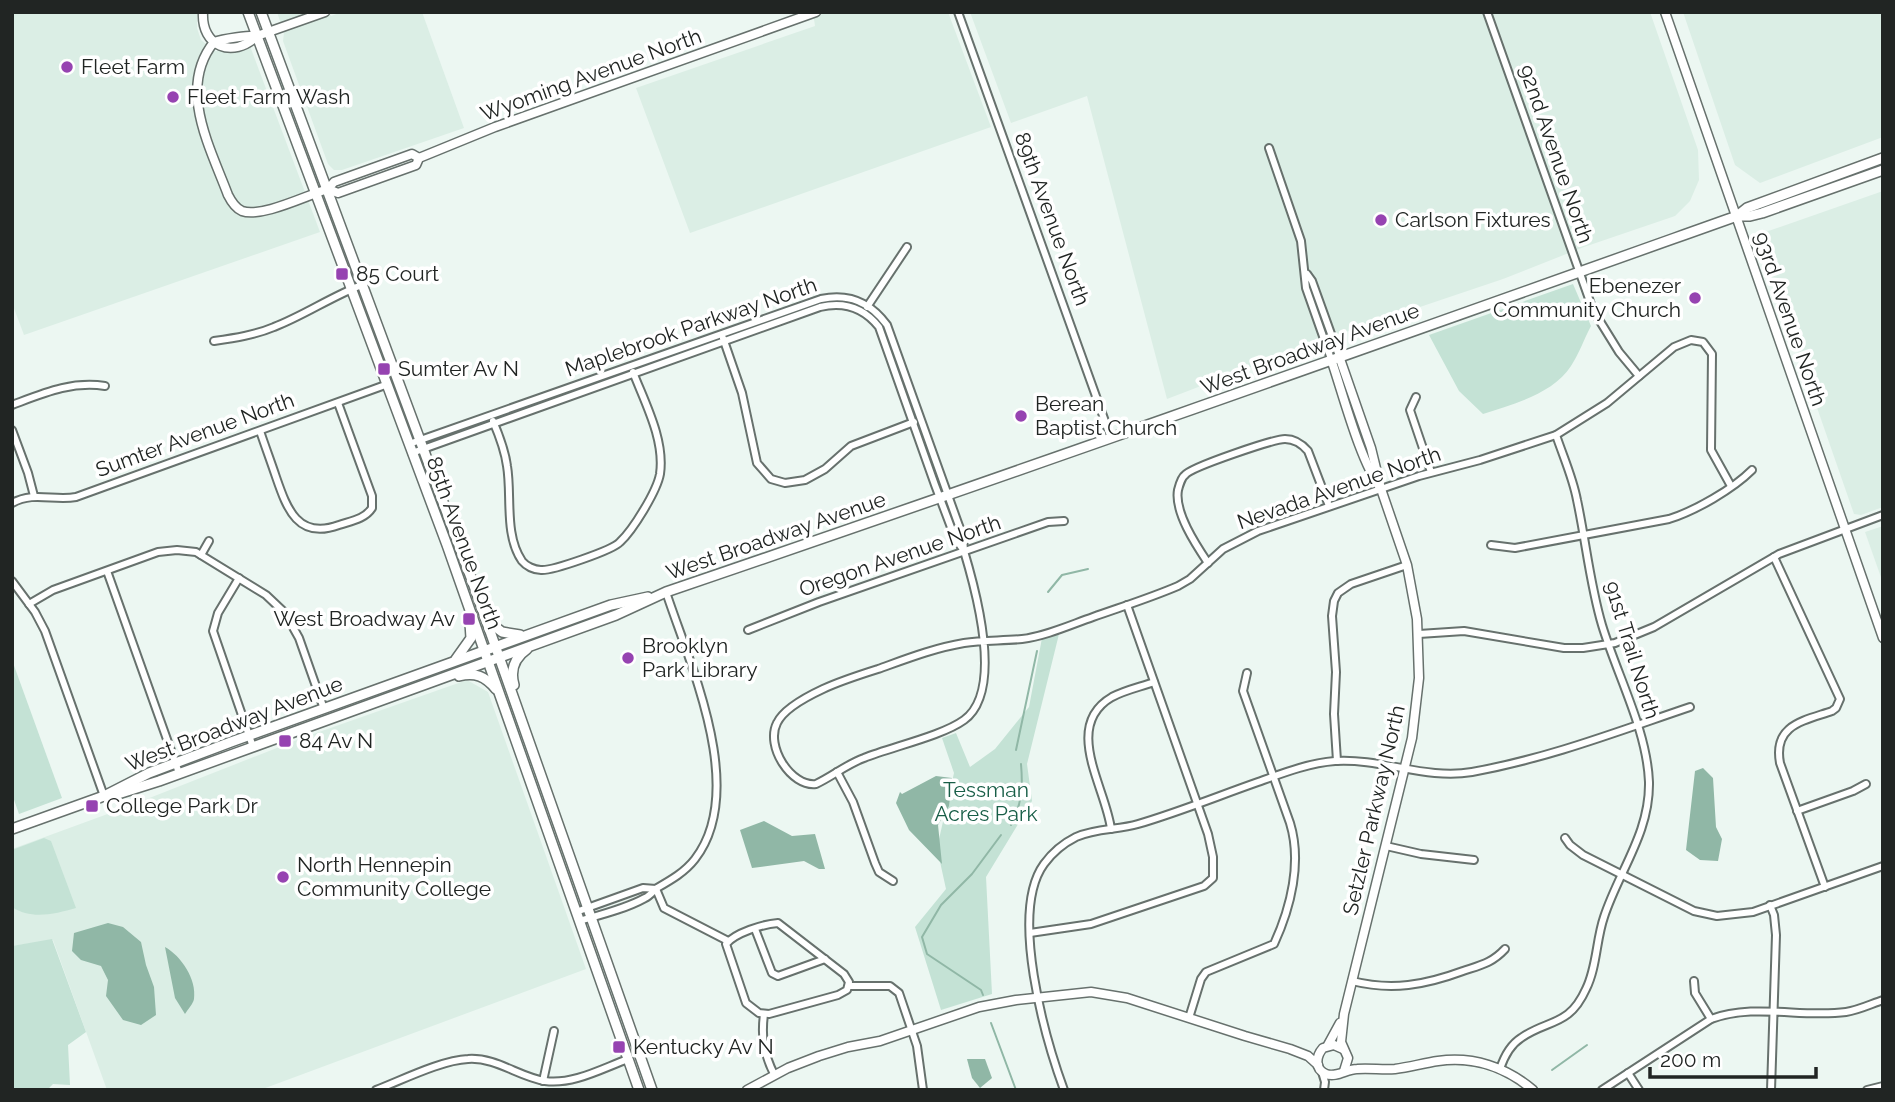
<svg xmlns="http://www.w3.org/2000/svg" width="1895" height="1102" viewBox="0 0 1895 1102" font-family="Raleway,sans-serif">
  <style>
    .built { fill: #dbeee5 }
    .green { fill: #c4e2d5 }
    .water { fill: #90b7a6 }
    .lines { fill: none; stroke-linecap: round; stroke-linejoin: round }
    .stream { stroke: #90b7a6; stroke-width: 2 }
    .minor-casing { stroke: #67716d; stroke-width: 10 }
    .tertiary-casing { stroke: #67716d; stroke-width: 11 }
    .secondary-casing { stroke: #67716d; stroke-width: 12 }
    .minor { stroke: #fff; stroke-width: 6 }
    .tertiary { stroke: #fff; stroke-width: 8 }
    .secondary { stroke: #fff; stroke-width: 9 }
    .poi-dot { fill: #9643b1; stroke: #fff; stroke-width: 2.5 }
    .labels { text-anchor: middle; stroke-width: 7; stroke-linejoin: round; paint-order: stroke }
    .poi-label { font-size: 21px; fill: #212523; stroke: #fff; text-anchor: start }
    .street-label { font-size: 21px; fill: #212523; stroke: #fff }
    .park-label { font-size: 21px; fill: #185e47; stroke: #fff }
  </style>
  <rect width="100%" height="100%" fill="#ecf7f2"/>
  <g class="built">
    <path d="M12 12H197V28L201 40 215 51H238L250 46 320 232 24 335 12 303Z"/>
    <path d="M277 12H329L331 16 342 12H422L464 128 342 170H334L328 164 283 41 284 33Z"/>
    <path d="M813 12H948L991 127 690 233 636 88 815 26Z"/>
    <path d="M970 12H1650L1698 150 1699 180 1690 201 1675 216 1584 247 1503 279 1313 343 1167 399 1087 96 1011 123Z"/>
    <path d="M1683 12H1883V137L1760 183 1735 165Z"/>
    <path d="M1883 191V507L1861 515 1854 514 1757 235Z"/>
    <path d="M1883 526V583L1865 532Z"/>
    <path d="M467 680 488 692 586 969 260 1090H107L53 940 12 946V849L124 808 302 738Z"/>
  </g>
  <g class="green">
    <path d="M1573 284 1591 326C1584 339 1579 354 1571 366 1553 394 1513 404 1483 414L1459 391 1429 335Z"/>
    <path d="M1059 634 1027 764 1032 801 986 877 992 994 941 1010 915 927 946 889 937 848 954 773 942 738 956 733 970 767 995 749 1029 707 1042 638Z"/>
    <path d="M12 660 62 798 19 814 12 794Z"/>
    <path d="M44 838 51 841 76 908C55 914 31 920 12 907V850Z"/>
    <path d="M52 939 86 1032 68 1045 70 1085 53 1084 47 1090H12V946Z"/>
  </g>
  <g class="water">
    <path d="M1703 768 1713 778 1716 827 1722 839 1718 861 1700 860 1686 850 1695 771Z"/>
    <path d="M936 776 952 778 949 806 938 825 942 864 909 830 896 803 900 792 902 794Z"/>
    <path d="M764 821 792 836 815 834 825 869H819L804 861 752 868 740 830Z"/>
    <path d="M108 923 123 927 141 942 146 965 154 987 156 1015 141 1025 123 1020 106 996 108 980 101 966 81 960 72 951 74 933Z"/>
    <path d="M165 947C181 956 197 979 194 999 193 1004 188 1009 185 1014L175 998Z"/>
    <path d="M967 1059H985L992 1078 980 1088 972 1078Z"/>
  </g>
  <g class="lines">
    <g class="stream">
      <path d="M1048 592 1062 575 1088 569"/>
      <path d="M1016 750 1037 651"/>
      <path d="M1011 825C1022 804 1023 787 1021 764"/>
      <path d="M983 995 981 990 927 954 922 937 941 905 972 874 1001 835"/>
      <path d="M991 1023 1016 1090"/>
      <path d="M1552 1070 1587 1045"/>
    </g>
    <g class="minor-casing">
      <g id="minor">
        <path d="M958 12 1111 438"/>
        <path d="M1487 12 1593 310 1619 352 1639 376"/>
        <path d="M1269 148 1301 241 1306 288 1331 359"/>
        <path d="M1307 274 1312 281 1339 356"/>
        <path d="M867 307 907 247"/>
        <path d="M723 338 742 393 757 463 771 479 785 483 805 480 825 469 851 446 914 422"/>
        <path d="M214 341C235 338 255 335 274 327 305 315 332 296 364 284"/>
        <path d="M1416 397 1410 410 1431 472"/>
        <path d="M12 405C44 393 71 381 105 386"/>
        <path d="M493 421C499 435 505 451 507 466 512 495 504 535 522 561 526 566 534 570 541 570 552 571 613 550 620 542 633 530 657 491 660 474 665 440 645 403 633 372"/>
        <path d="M12 430 28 473 34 496"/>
        <path d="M260 431C265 446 271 462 276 477 287 509 298 540 339 525 351 521 365 519 372 508V496L338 403"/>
        <path d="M409 444 821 299C849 293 870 302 887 325L963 537 964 551 955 538 935 485 879 327C864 308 845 301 820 307L412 453"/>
        <path d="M12 503C34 491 53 501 76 497L388 384"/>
        <path d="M1491 545 1515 548 1669 519C1695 511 1733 489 1752 470"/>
        <path d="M964 551C976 591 1004 691 964 720 942 736 891 747 864 758 847 764 833 776 816 784 791 787 765 746 777 723 784 708 808 696 823 689 840 681 859 675 878 669 906 659 934 648 964 643 983 640 1003 641 1022 639 1046 636 1070 625 1093 617 1121 607 1150 598 1178 586L1190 579 1223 549 1258 531 1419 476 1480 460 1556 435 1607 403 1674 347 1691 340 1703 342 1712 354 1711 450 1731 486"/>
        <path d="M201 555 209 541"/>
        <path d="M1774 557 1840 699 1836 708 1832 711C1803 721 1773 725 1780 763L1825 887"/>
        <path d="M1208 563C1196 545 1174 512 1178 490 1179 486 1182 477 1185 475 1191 467 1274 439 1285 439 1295 439 1302 444 1308 451L1329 506"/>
        <path d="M107 571 179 773"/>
        <path d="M239 578 218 613 213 631 253 747"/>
        <path d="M12 581 35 612 45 631 104 796"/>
        <path d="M29 604 53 590 158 552 177 550 196 552 266 595 285 613 299 638 324 709"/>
        <path d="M748 630 819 602 1048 522 1064 521"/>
        <path d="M1419 634 1464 631 1564 648H1583L1615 643 1654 627 1779 554 1883 515"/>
        <path d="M1337 761 1334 714 1336 672 1332 616 1334 601 1338 593 1351 584 1407 565"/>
        <path d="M837 772 853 802 875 863 879 872 893 881"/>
        <path d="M1797 811 1853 791 1866 784"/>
        <path d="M1111 829C1106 788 1062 726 1112 697 1125 690 1140 687 1154 682"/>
        <path d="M1565 838 1570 845 1583 855 1694 911 1717 916 1753 912 1883 866"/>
        <path d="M1386 846 1421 854 1474 860"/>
        <path d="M656 889 664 908 728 941"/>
        <path d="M1770 905 1774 915 1776 935 1771 1090"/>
        <path d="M576 912 643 888 656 889"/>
        <path d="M579 921C600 915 625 909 645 898 650 896 653 891 657 888 671 880 685 872 695 859 748 790 690 665 666 592"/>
        <path d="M778 923 844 974 849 982 847 990 838 995 769 1014 759 1013 746 1003 726 944C735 933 763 924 778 923Z"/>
        <path d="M755 929 772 973 778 976 825 959"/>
        <path d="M1030 933 1091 924 1204 886 1213 878V857L1208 834 1127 605"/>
        <path d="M1352 981C1392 991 1425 985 1463 971 1481 965 1492 963 1505 949"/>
        <path d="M1694 981 1695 993 1711 1019"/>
        <path d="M849 986H890L899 993 917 1046 923 1090"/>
        <path d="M764 1014C761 1037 764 1054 774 1074"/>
        <path d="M1189 1018 1201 979 1206 972 1274 944C1291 907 1302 862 1290 823L1243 691 1247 673"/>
        <path d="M1500 1069C1504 1057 1510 1045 1521 1038 1548 1019 1569 1027 1586 989 1597 967 1596 940 1604 917 1619 871 1650 833 1649 782 1647 730 1617 675 1602 625 1590 585 1586 542 1577 500 1573 478 1563 456 1556 435"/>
        <path d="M1322 1072 1325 1082 1324 1090"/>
        <path d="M1628 1073 1639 1090"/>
        <path d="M543 1081 554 1031"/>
        <path d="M376 1090C402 1080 442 1060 468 1059 496 1057 519 1077 545 1081 573 1085 603 1068 628 1059"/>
        <path d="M1064 1090C1045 1038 1009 912 1044 864 1052 853 1064 843 1076 837 1096 828 1118 830 1138 824 1179 812 1218 796 1258 782 1283 773 1309 763 1335 761 1382 758 1426 780 1472 772 1549 758 1616 732 1690 707"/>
        <path d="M1602 1090 1711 1019C1754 1003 1802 1018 1846 1012 1859 1010 1871 1004 1883 1000"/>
        <path d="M1867 1090 1883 1086"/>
      </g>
    </g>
    <g class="tertiary-casing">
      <g id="tertiary">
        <path d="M203 12C201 47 233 59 257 36L325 12"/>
        <path d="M1665 12 1883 638"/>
        <path d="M214 42C177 88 210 147 228 195 231 201 235 208 242 211 262 218 307 195 328 189L334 182 412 154 419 158"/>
        <path d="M214 42C223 39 249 35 257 36"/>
        <path d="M328 189 338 193 416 165 419 158 495 127 816 12"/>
        <path d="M1339 356 1371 448 1381 489 1407 565 1417 619 1419 678 1412 738 1344 1014 1341 1042 1348 1058 1344 1071"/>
        <path d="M1331 359C1343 394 1360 461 1381 489"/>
        <path d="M1328 1045 1340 1023"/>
        <path d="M1343 1049 1334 1045 1323 1048C1316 1056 1314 1069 1326 1074 1336 1078 1347 1069 1357 1069 1370 1068 1383 1070 1395 1069 1410 1067 1424 1063 1438 1061 1473 1056 1506 1067 1533 1090"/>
        <path d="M747 1090 788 1068 819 1056 848 1047 880 1041 979 1007 1016 1000 1091 992 1127 998 1245 1036 1290 1049 1308 1056 1318 1065"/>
      </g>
    </g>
    <g class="secondary-casing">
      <g id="secondary">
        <path d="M248 12 447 545 639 1090"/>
        <path d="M261 12 473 583 652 1090"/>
        <path d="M1737 216H1750L1762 213 1883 170"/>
        <path d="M489 622 502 632 520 635"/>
        <path d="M456 659 471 638 470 623"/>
        <path d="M459 676C475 672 485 676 496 689"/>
        <path d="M514 685C510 671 514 658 527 649"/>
        <path d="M104 796 118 794 159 781 616 615 666 592C1024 470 1380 343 1737 216L1747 208 1883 158"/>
        <path d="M12 829 104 796 149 773 231 742 611 605 648 597"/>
      </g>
    </g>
    <use href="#minor" class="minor"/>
    <use href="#tertiary" class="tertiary"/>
    <use href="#secondary" class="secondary"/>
  </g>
  <g class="poi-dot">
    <circle cx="67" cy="67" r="7"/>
    <circle cx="173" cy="97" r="7"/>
    <circle cx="1381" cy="220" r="7"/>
    <rect x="335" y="267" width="14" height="14" rx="3.5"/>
    <circle cx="1695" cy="298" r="7"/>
    <rect x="377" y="362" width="14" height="14" rx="3.5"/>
    <circle cx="1021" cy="416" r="7"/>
    <rect x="462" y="612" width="14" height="14" rx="3.5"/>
    <circle cx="628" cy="658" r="7"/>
    <rect x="278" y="734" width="14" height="14" rx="3.5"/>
    <rect x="85" y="799" width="14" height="14" rx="3.5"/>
    <circle cx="283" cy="877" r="7"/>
    <rect x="612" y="1040" width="14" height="14" rx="3.5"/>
  </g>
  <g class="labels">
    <g class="poi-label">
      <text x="81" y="74">Fleet Farm</text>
      <text x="187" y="104">Fleet Farm Wash</text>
      <text x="1395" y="227">Carlson Fixtures</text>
      <text x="356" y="281">85 Court</text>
      <text x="1681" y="293" text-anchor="end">Ebenezer<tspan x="1681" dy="24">Community Church</tspan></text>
      <text x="398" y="376">Sumter Av N</text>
      <text x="1035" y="411">Berean<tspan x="1035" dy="24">Baptist Church</tspan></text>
      <text x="455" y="626" text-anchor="end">West Broadway Av</text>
      <text x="642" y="653">Brooklyn<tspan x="642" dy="24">Park Library</tspan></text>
      <text x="299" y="748">84 Av N</text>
      <text x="106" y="813">College Park Dr</text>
      <text x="297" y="872">North Hennepin<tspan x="297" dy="24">Community College</tspan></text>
      <text x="633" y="1054">Kentucky Av N</text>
    </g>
    <g class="street-label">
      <text transform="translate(591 75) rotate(-20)" y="7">Wyoming Avenue North</text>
      <text transform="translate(1556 154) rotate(71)" y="7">92nd Avenue North</text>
      <text transform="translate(1052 219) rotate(70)" y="7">89th Avenue North</text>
      <text transform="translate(1790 319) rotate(71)" y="7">93rd Avenue North</text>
      <text transform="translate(691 327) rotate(-19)" y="7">Maplebrook Parkway North</text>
      <text transform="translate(1310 349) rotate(-20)" y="7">West Broadway Avenue</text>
      <text transform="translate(195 435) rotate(-20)" y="7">Sumter Avenue North</text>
      <text transform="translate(1339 488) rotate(-19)" y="7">Nevada Avenue North</text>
      <text transform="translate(776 536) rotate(-19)" y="7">West Broadway Avenue</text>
      <text transform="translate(464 543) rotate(70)" y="7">85th Avenue North</text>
      <text transform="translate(900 556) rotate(-19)" y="7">Oregon Avenue North</text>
      <text transform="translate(1632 650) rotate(73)" y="7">91st Trail North</text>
      <text transform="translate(234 724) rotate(-21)" y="7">West Broadway Avenue</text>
      <text transform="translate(1374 810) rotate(-77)" y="7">Setzler Parkway North</text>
    </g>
    <g class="park-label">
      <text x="986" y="797">Tessman<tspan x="986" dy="24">Acres Park</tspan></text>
    </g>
  </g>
  <rect width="1895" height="1102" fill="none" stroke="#212523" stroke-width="28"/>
  <path d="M1650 1067v10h166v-10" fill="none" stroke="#212523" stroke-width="3.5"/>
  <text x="1660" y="1067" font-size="21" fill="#212523" stroke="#ffffff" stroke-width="5" paint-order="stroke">200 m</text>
</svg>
